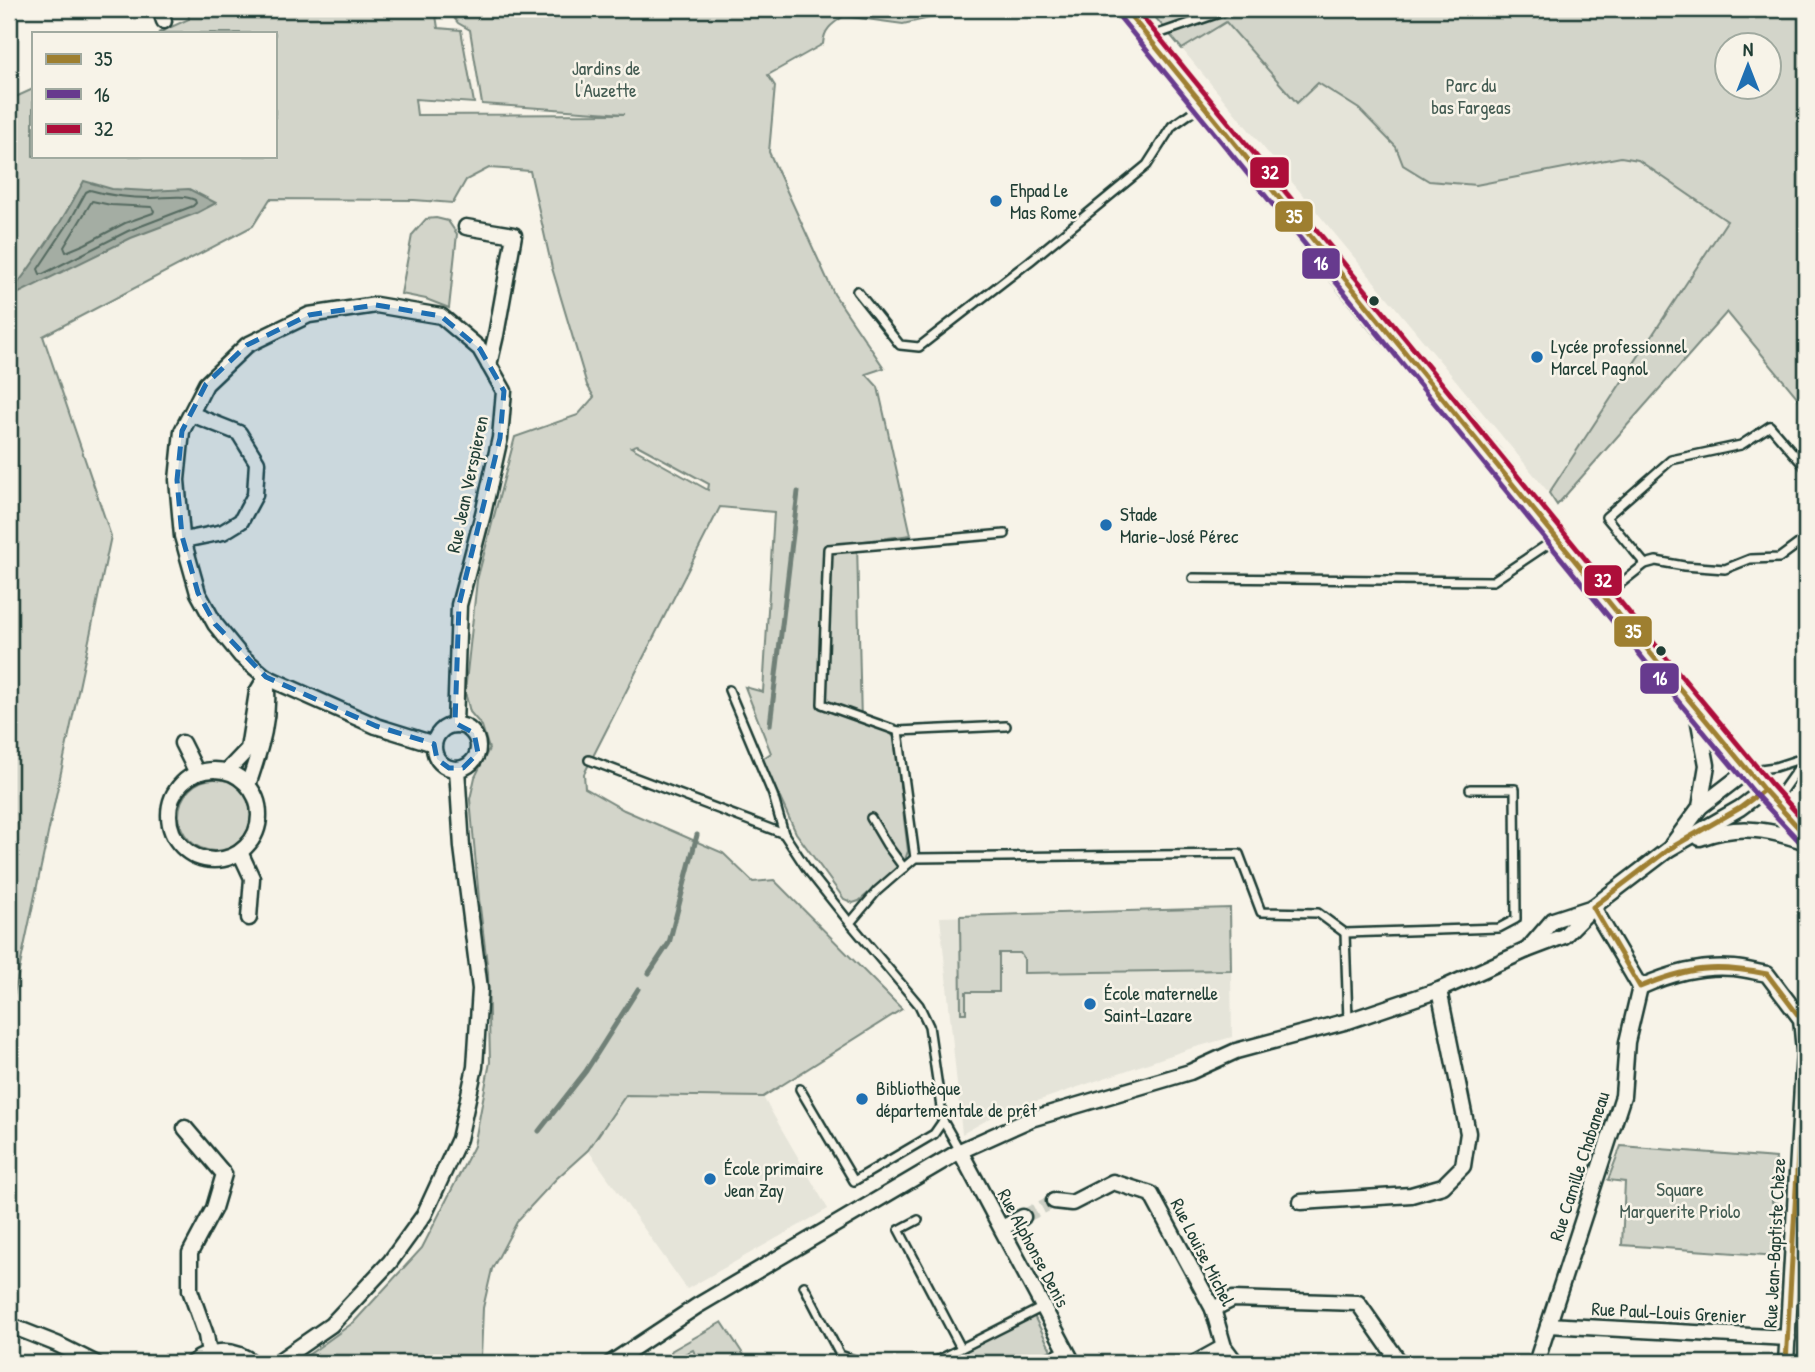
<svg xmlns="http://www.w3.org/2000/svg" width="1815" height="1372" viewBox="0 0 1815 1372" font-family="'Patrick Hand',sans-serif">
  <style>
    .built { fill: #e5e4d9 }
    .green { fill: #d3d5ca; stroke: #79897f; stroke-width: 2; fill-rule: evenodd }
    .water { fill: #a4ada3; stroke: #6f8077; stroke-width: 2 }
    .lines { fill: none; stroke-linecap: round; stroke-linejoin: round }
    .shore { stroke: #546a60; stroke-width: 2 }
    .stream { stroke: #6f8077; stroke-width: 5 }
    .minor-tunnel { stroke: #cccfc4; stroke-width: 14; stroke-dasharray: 14 7; stroke-linecap: butt }
    .service-casing { stroke: #1f3d34; stroke-width: 12 }
    .minor-casing { stroke: #1f3d34; stroke-width: 19 }
    .primary-casing { stroke: #1f3d34; stroke-width: 26 }
    .service { stroke: #f7f3e8; stroke-width: 7 }
    .minor { stroke: #f7f3e8; stroke-width: 14 }
    .primary { stroke: #f7f3e8; stroke-width: 21 }
    .bus-1-casing { stroke: #f7f3e8; stroke-width: 10 }
    .bus-2-casing { stroke: #f7f3e8; stroke-width: 10 }
    .bus-3-casing { stroke: #f7f3e8; stroke-width: 10 }
    .bus-1 { stroke: #9e7f30; stroke-width: 5 }
    .bus-2 { stroke: #673a8e; stroke-width: 5 }
    .bus-3 { stroke: #ad0e3a; stroke-width: 5 }
    .marked { fill: #1f6fb2; fill-opacity: 0.2; stroke: #1f6fb2; stroke-width: 5; stroke-dasharray: 14 9; stroke-linejoin: round }
    .poi-dot { fill: #1f6fb2; stroke: #f7f3e8; stroke-width: 2.5 }
    .bus-dot { fill: #1f3d34; stroke: #f7f3e8; stroke-width: 2.5 }
    .labels { text-anchor: middle; stroke-width: 5; stroke-linejoin: round; paint-order: stroke }
    .park-label { font-size: 19px; fill: #435b52; stroke: #f7f3e8 }
    .poi-label { font-size: 19px; fill: #1f3d34; stroke: #f7f3e8; text-anchor: start }
    .street-label { font-size: 19px; fill: #1f3d34; stroke: #f7f3e8 }
    .line-badge { stroke: #f7f3e8; stroke-width: 2.5 }
    .badge-label { font-size: 19px; text-anchor: middle; font-weight: bold; fill: #fff }
  </style>
  <rect width="100%" height="100%" fill="#f7f3e8"/>
  <filter id="ink" filterUnits="userSpaceOnUse"><feTurbulence type="fractalNoise" baseFrequency=".0143" numOctaves="2"/><feDisplacementMap in="SourceGraphic" scale="14" xChannelSelector="R" yChannelSelector="G"/><feConvolveMatrix kernelMatrix="1 2 1 2 8 2 1 2 1" color-interpolation-filters="sRGB"/></filter>
  <g filter="url(#ink)">
    <g class="built">
      <path d="M1226 22 1296 103 1318 83 1359 109 1396 147 1403 165 1476 184 1621 157 1637 160 1727 221 1549 493 1182 49Z"/>
      <path d="M1230 908 1232 1037 1189 1049 996 1115 962 1134 940 917Z"/>
      <path d="M626 1095 763 1097 828 1209 687 1289 588 1150Z"/>
    </g>
    <g class="green">
      <path d="M188 9H435L438 28 461 30 474 103 415 99 417 115 625 114 482 104 470 30 458 23 452 15 454 9H970L903 24 844 16C832 24 824 29 823 44L768 75 775 86 769 152 834 294 884 368 866 374 878 387 911 535 857 542 861 723 881 724 894 737 908 851 904 863 859 901 853 903 844 899 796 833 762 759 771 753 745 687 763 692 774 512 720 507 584 774 585 788 624 810 723 853 753 882 774 880 902 1009 763 1097 626 1095 588 1150 556 1179 518 1220 492 1269 483 1308 481 1357 483 1363H300L304 1358 354 1322 422 1248 474 1146 490 1062 488 972 479 899 470 799 475 777 489 749 482 726 470 712 465 692 477 580 515 437 578 415 594 397 587 385 552 268 530 171 489 168 466 180 453 203 414 200 270 199 253 226 43 336 111 536 9 1018V100L33 89V156H275V33H158L189 19ZM637 445 709 484 708 490 631 447Z"/>
      <path d="M1136 9H1806V408L1727 312 1557 505 1549 493 1727 221 1638 160 1621 157 1476 185 1429 181 1403 165 1396 147 1359 109 1318 83 1297 103 1226 22 1182 49 1150 11 1139 13ZM1728 46H1770V88H1728Z"/>
      <path d="M436 218 448 221 457 234 449 308 426 299 401 294 412 235 426 219Z"/>
      <circle cx="215" cy="815" r="36"/>
      <path d="M1230 908 1231 970 1024 973V959L1020 953H999V992H966V1013H961L960 916Z"/>
      <path d="M1621 1146 1776 1158 1772 1202 1782 1204 1778 1256 1622 1245 1625 1182 1608 1180Z"/>
      <path d="M1034 1316 1051 1350 1025 1363H945L948 1360Z"/>
      <path d="M722 1322 749 1363H700L693 1350 673 1359 671 1351Z"/>
    </g>
    <path class="water" d="M84 181 112 189 149 191 189 189 216 203 197 213 131 238 9 298V295C37 259 62 222 84 181Z"/>
    <g class="lines">
      <g class="shore">
        <path d="M90 190C110 196 130 198 151 198 165 198 182 194 195 200L196 203 193 206 128 231 43 274H40L38 269 70 221 86 192Z"/>
        <path d="M92 201 111 205 152 207 154 211 153 213 125 223 85 244 66 252 64 247Z"/>
      </g>
      <g class="stream">
        <path d="M770 725 798 492"/>
        <path d="M649 973 669 943 697 835"/>
        <path d="M539 1131 586 1071 638 989"/>
      </g>
      <path class="minor-tunnel" d="M1023 1217 1054 1201"/>
      <g class="service-casing">
        <g id="service">
          <path d="M1152 36 1231 9"/>
          <path d="M857 291 900 345 919 347 1030 261 1147 165 1172 126 1199 107"/>
          <path d="M1005 534 828 549 822 704 898 731 1006 726"/>
          <path d="M1645 564 1606 517 1671 460 1741 445 1770 426 1806 468"/>
          <path d="M1193 578 1493 581 1554 540"/>
          <path d="M1606 595 1645 564 1656 561 1684 566 1725 569 1750 559 1779 558 1806 538"/>
          <path d="M729 690 773 795 784 834 807 869 850 923"/>
          <path d="M898 731 915 858"/>
          <path d="M589 760 784 834"/>
          <path d="M1753 770 1775 767 1806 757"/>
          <path d="M1777 798 1806 757"/>
          <path d="M871 818 887 845 904 868"/>
          <path d="M1345 933 1348 1021"/>
          <path d="M800 1089 854 1181 934 1134 943 1121"/>
          <path d="M960 1151 943 1121 929 1026 919 1005 850 923 877 891 915 858 1239 854 1261 912 1318 913 1345 933 1499 928 1516 919 1515 789H1470"/>
          <path d="M918 1220 899 1230 961 1348"/>
          <path d="M804 1286 840 1355 857 1361 859 1363"/>
          <path d="M932 1363 1043 1307"/>
          <path d="M1039 1363 1066 1349"/>
        </g>
      </g>
      <g class="minor-casing">
        <g id="minor">
          <path d="M160 9 164 21"/>
          <path d="M466 227 514 235 496 335 489 365"/>
          <path d="M184 540 223 532 241 521 255 495 257 462 239 433 191 414"/>
          <path d="M1697 712 1707 765 1700 807"/>
          <circle cx="456" cy="747" r="22"/>
          <path d="M182 743 197 773"/>
          <path d="M434 744 376 726 266 677 241 656 215 624 198 593 182 536 177 480 182 431 206 384 247 345 309 315 376 305 441 316 480 349 504 391 500 438 483 514 459 605 455 725"/>
          <circle cx="214" cy="815" r="45"/>
          <path d="M227 771 248 749 257 692 266 677"/>
          <path d="M248 785C261 747 271 718 266 677"/>
          <path d="M1700 838C1738 824 1769 829 1806 842"/>
          <path d="M1672 845 1700 807 1748 770"/>
          <path d="M240 852 252 878 249 918"/>
          <path d="M1593 907 1553 920 1527 950 1564 936 1593 907 1669 849 1740 808 1764 790"/>
          <path d="M1640 987C1670 974 1700 965 1734 968 1745 969 1756 972 1767 974L1801 1019 1804 1051 1786 1363"/>
          <path d="M185 1128 224 1174 214 1208 190 1253V1290L206 1335 209 1353"/>
          <path d="M960 1151 1073 1363"/>
          <path d="M1054 1201 1072 1203 1113 1182 1151 1194 1213 1309 1224 1347 1236 1363"/>
          <path d="M1301 1202 1411 1195 1443 1186 1463 1166 1468 1133 1439 990"/>
          <path d="M1002 1228 1023 1217"/>
          <path d="M1213 1309 1233 1299 1358 1303 1400 1363"/>
          <path d="M9 1325 57 1344 95 1363"/>
          <path d="M1548 1325 1788 1338"/>
          <path d="M192 1363C211 1348 235 1348 253 1363"/>
          <path d="M276 1363 331 1325 390 1262 424 1215 459 1139 475 1067 480 989 462 847 457 769"/>
          <path d="M611 1363 697 1306 960 1151 1031 1119 1190 1072 1236 1051 1348 1021 1439 990 1527 950"/>
          <path d="M1195 1363 1224 1347"/>
          <path d="M1536 1363 1623 1096 1627 1042 1640 987 1593 907"/>
        </g>
      </g>
      <g class="primary-casing">
        <path id="primary" d="M1125 9 1378 321 1453 410 1656 660 1764 790 1806 836"/>
      </g>
      <use href="#service" class="service"/>
      <use href="#minor" class="minor"/>
      <use href="#primary" class="primary"/>
      <g class="bus-1-casing">
        <g id="bus-1">
          <path d="M1125 9 1656 660 1764 790 1806 836"/>
          <path d="M1764 790 1740 808 1669 849 1593 907 1640 987C1689 967 1715 964 1767 974L1801 1019 1804 1051 1786 1363"/>
        </g>
      </g>
      <g class="bus-2-casing">
        <path id="bus-2" d="M1118 15 1649 666 1757 796 1800 842"/>
      </g>
      <g class="bus-3-casing">
        <path id="bus-3" d="M1136 9 1663 654 1771 784 1806 823"/>
      </g>
      <use href="#bus-1" class="bus-1"/>
      <use href="#bus-2" class="bus-2"/>
      <use href="#bus-3" class="bus-3"/>
    </g>
  </g>
  <path class="marked" d="M376 305 441 316 480 349 504 391 500 438 459 605 455 723 474 733 478 753 463 768H449L437 759 434 744 376 726 266 677 215 624 198 593 182 536 177 480 182 431 206 384 247 345 309 315Z"/>
  <g class="poi-dot">
    <circle cx="996" cy="201" r="7"/>
    <circle cx="1537" cy="357" r="7"/>
    <circle cx="1106" cy="525" r="7"/>
    <circle cx="1090" cy="1004" r="7"/>
    <circle cx="862" cy="1099" r="7"/>
    <circle cx="710" cy="1179" r="7"/>
  </g>
  <g class="bus-dot">
    <circle cx="1374" cy="301" r="6"/>
    <circle cx="1661" cy="651" r="6"/>
  </g>
  <g class="labels">
    <g class="park-label">
      <text x="606" y="75">Jardins de<tspan x="606" dy="22">l'Auzette</tspan></text>
      <text x="1471" y="92">Parc du<tspan x="1471" dy="22">bas Fargeas</tspan></text>
      <text x="1680" y="1196">Square<tspan x="1680" dy="22">Marguerite Priolo</tspan></text>
    </g>
    <g class="poi-label">
      <text x="1010" y="197">Ehpad Le<tspan x="1010" dy="22">Mas Rome</tspan></text>
      <text x="1551" y="353">Lycée professionnel<tspan x="1551" dy="22">Marcel Pagnol</tspan></text>
      <text x="1120" y="521">Stade<tspan x="1120" dy="22">Marie-José Pérec</tspan></text>
      <text x="1104" y="1000">École maternelle<tspan x="1104" dy="22">Saint-Lazare</tspan></text>
      <text x="876" y="1095">Bibliothèque<tspan x="876" dy="22">départementale de prêt</tspan></text>
      <text x="724" y="1175">École primaire<tspan x="724" dy="22">Jean Zay</tspan></text>
    </g>
    <g class="street-label">
      <text transform="translate(467 484) rotate(-78)" y="7">Rue Jean Verspieren</text>
      <text transform="translate(1579 1166) rotate(-72)" y="7">Rue Camille Chabaneau</text>
      <text transform="translate(1774 1243) rotate(-87)" y="7">Rue Jean-Baptiste Chèze</text>
      <text transform="translate(1034 1248) rotate(62)" y="7">Rue Alphonse Denis</text>
      <text transform="translate(1203 1252) rotate(63)" y="7">Rue Louise Michel</text>
      <text transform="translate(1669 1312) rotate(3)" y="7">Rue Paul-Louis Grenier</text>
    </g>
  </g>
  <g class="line-badge">
    <rect x="1249" y="156" width="41" height="33" rx="7" fill="#ad0e3a"/>
    <rect x="1274" y="200" width="40" height="33" rx="7" fill="#9e7f30"/>
    <rect x="1301" y="247" width="40" height="33" rx="7" fill="#673a8e"/>
    <rect x="1583" y="564" width="40" height="33" rx="7" fill="#ad0e3a"/>
    <rect x="1613" y="615" width="40" height="33" rx="7" fill="#9e7f30"/>
    <rect x="1639" y="662" width="41" height="33" rx="7" fill="#673a8e"/>
  </g>
  <g class="badge-label">
    <text x="1270" y="179">32</text>
    <text x="1294" y="223">35</text>
    <text x="1321" y="270">16</text>
    <text x="1603" y="587">32</text>
    <text x="1633" y="638">35</text>
    <text x="1660" y="685">16</text>
  </g>
  <rect width="1815" height="1372" fill="none" stroke="#f7f3e8" stroke-width="35"/>
  <rect x="18" y="18" width="1780" height="1337" fill="none" stroke="#1f3d34" stroke-width="2.5" filter="url(#ink)"/>
  <rect x="32" y="32" width="245" height="126" fill="#f7f3e8" stroke="#a1aaa0" stroke-width="2"/>
  <rect x="46" y="54" width="35" height="10" fill="#9e7f30" stroke="#a1aaa0" stroke-width="2"/>
  <text x="94" y="66" font-size="21" fill="#1f3d34">35</text>
  <rect x="46" y="89" width="35" height="10" fill="#673a8e" stroke="#a1aaa0" stroke-width="2"/>
  <text x="94" y="102" font-size="21" fill="#1f3d34">16</text>
  <rect x="46" y="124" width="35" height="10" fill="#ad0e3a" stroke="#a1aaa0" stroke-width="2"/>
  <text x="94" y="136" font-size="21" fill="#1f3d34">32</text>
  <g transform="translate(1748 66)"><circle r="33" fill="#f7f3e8" stroke="#a1aaa0" stroke-width="2"/>
  <path d="M0-5L12 26L0 18L-12 26Z" fill="#1f6fb2"/>
  <text y="-10" font-size="19" font-weight="bold" text-anchor="middle" fill="#1f3d34">N</text>
  </g>
</svg>
